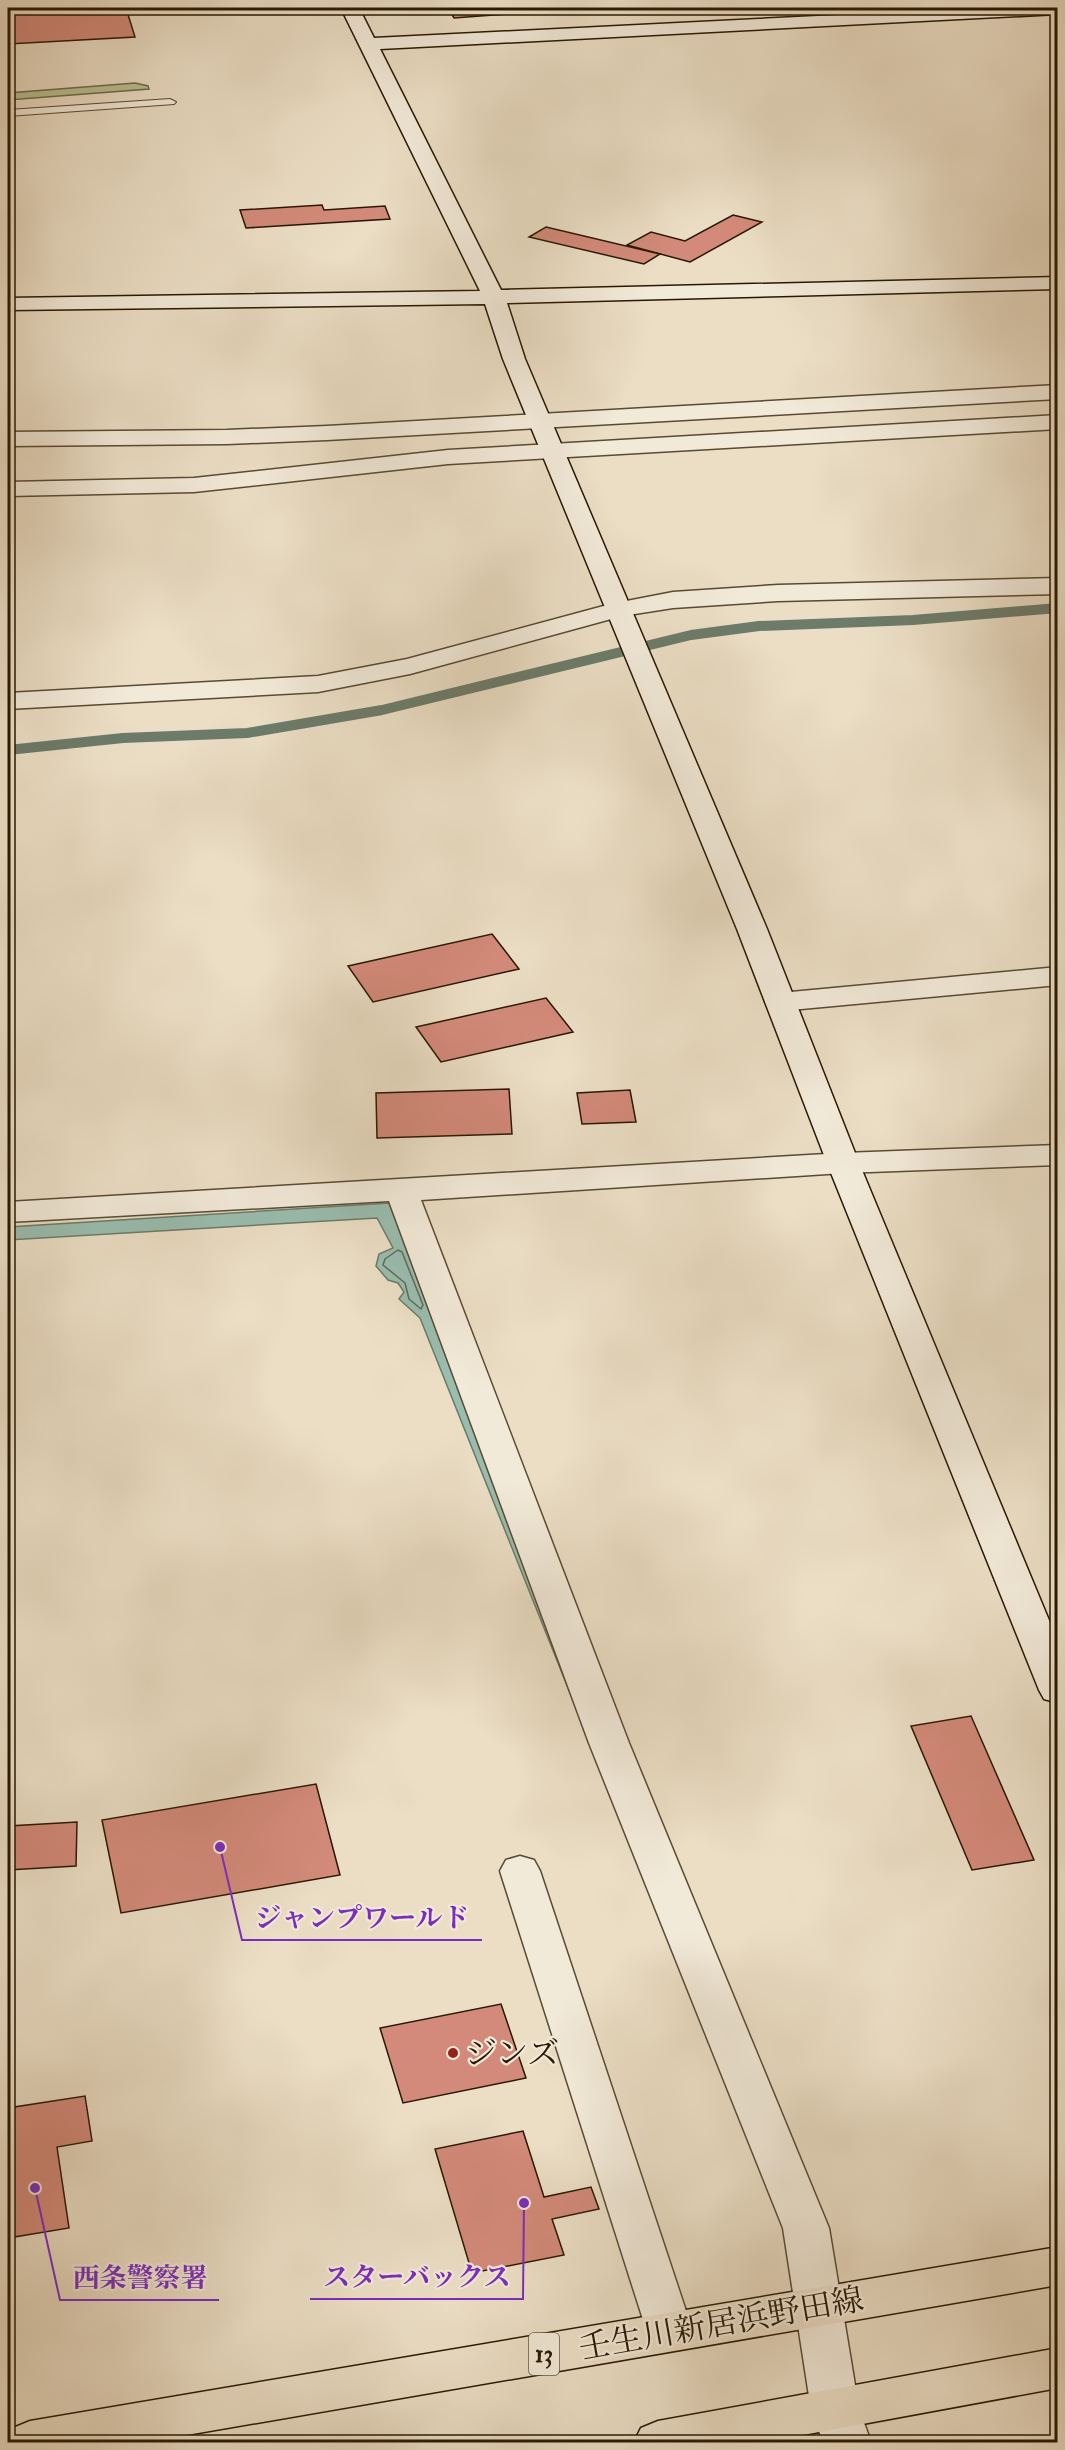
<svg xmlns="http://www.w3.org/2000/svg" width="1065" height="2450" viewBox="0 0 1065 2450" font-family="'IM FELL Double Pica','Noto Serif JP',serif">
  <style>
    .green { fill: #b8c194; stroke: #706c4b; stroke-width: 1.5 }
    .water { fill: #99bdaf; stroke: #6c7b6a; stroke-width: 1.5 }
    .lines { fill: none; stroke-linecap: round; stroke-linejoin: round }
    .shore { stroke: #606a58; stroke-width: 1.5 }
    .stream { stroke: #6c7b6a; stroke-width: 10 }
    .building { fill: #d38a7a; stroke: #281802; stroke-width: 1.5 }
    .lane-casing { stroke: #594a33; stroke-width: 2 }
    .street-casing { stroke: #594a33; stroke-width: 3 }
    .secondary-casing { stroke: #281802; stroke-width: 3 }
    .primary-casing { stroke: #281802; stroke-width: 3 }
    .lane { fill: #f2ead9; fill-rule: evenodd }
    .street { fill: #f2ead9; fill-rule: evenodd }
    .secondary { fill: #f2ead9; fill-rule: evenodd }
    .primary { fill: #ebdec5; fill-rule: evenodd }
    .poi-dot { fill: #8f2418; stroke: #f2ead9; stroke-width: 2 }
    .labels { text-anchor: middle; stroke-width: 4.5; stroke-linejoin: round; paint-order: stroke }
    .shield { fill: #f2ead9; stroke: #655742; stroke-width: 1.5 }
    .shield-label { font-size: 24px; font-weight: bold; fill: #281802 }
    .near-poi-label { font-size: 32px; fill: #281802; stroke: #f2ead9; text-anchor: start }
    .near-street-label { font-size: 32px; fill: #281802; stroke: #f2ead9 }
    .leader { fill: none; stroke: #7b2cbf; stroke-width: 2 }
    .callout-dot { fill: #7b2cbf; stroke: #f2ead9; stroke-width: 2 }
    .callout-label { font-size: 27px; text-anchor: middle; font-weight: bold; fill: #7b2cbf; stroke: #f2ead9; stroke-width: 4.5; stroke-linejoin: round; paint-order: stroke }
  </style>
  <rect width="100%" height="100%" fill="#ebdec5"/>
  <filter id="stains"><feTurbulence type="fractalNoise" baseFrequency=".00333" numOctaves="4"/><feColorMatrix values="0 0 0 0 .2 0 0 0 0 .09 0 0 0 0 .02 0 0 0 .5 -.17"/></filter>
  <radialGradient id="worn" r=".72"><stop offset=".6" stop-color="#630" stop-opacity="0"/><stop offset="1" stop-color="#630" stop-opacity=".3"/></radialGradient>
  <path class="green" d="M135 83 148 86 149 89 8 100V93Z"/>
  <path class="water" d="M389 1203 592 1716 580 1718 420 1318 399 1299 404 1292 398 1283 388 1280 376 1266 379 1254 393 1248 377 1218 8 1240V1227Z"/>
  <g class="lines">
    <path class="shore" d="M398 1250 402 1252 423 1305 421 1309 409 1299 405 1283 383 1265 385 1259Z"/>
    <path class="stream" d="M8 750 123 738 247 733 382 710 691 635 759 626 913 620 1058 608"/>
  </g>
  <g class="building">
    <path d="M8 8H126L135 37 8 44Z"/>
    <path d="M448 8H502L506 14 454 18Z"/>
    <path d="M550 8H631L551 11Z"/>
    <path d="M322 205 324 210 385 206 390 219 246 228 240 210Z"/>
    <path d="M733 215 762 222 690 262 627 245 651 232 685 241Z"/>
    <path d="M546 227 660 254 644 264 529 237Z"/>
    <path d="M492 934 519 969 373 1002 348 966Z"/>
    <path d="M546 998 573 1032 441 1062 416 1027Z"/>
    <path d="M509 1089 512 1134 377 1138 376 1093Z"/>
    <path d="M630 1090 636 1122 582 1124 577 1093Z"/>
    <path d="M971 1716 1034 1860 972 1870 911 1726Z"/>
    <path d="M316 1784 340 1875 121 1913 102 1820Z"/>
    <path d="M77 1822 76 1866 8 1870V1826Z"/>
    <path d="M501 2004 526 2078 403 2103 380 2028Z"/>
    <path d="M85 2096 92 2141 57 2147 69 2228 8 2238V2108Z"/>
    <path d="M523 2131 544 2197 591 2187 599 2209 552 2219 564 2255 472 2273 435 2149Z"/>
  </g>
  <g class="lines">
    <g class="lane-casing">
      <path id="lane" d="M170 99 176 102 174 104 8 116V110Z"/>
    </g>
    <g class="street-casing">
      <g id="street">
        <path d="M1058 385V399L327 440 227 444 8 446V432L227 430 327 426Z"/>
        <path d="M1058 415V429L448 464 194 492 8 496V482L194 478 448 450Z"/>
        <path d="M1058 578V594L778 601 673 608 622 616 410 674 318 692 8 709V693L318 676 407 659 611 604 673 592 778 585Z"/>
        <path d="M1058 967V985L780 1011 769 1008 765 1002 769 996 780 993Z"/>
        <path d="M1058 1145V1165L843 1173 421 1200 629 1743 829 2228 859 2409 871 2442H823L811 2409 783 2228 589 1743 389 1201 8 1222V1202L843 1153Z"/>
        <path d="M520 1856 534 1860 540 1871 693 2332 686 2346 670 2351 654 2346 647 2332 500 1871 506 1860Z"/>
      </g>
    </g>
    <g class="secondary-casing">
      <path id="secondary" d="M341 8H359L374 38 981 8H1058V14L380 49 501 290 1058 277V289L507 303 525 359 767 929 859 1163 1058 1642V1703L1044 1699 1039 1690 827 1163 737 929 503 359 485 304 8 310V298L480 291Z"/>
    </g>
    <g class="primary-casing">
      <g id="primary">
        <path d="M1058 2247V2285L146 2442H8L13 2428 30 2421Z"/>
        <path d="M1058 2348V2388L765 2442H634L641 2428 658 2421Z"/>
      </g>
    </g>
    <use href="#lane" class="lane"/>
    <use href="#street" class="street"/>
    <use href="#secondary" class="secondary"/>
    <use href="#primary" class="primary"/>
  </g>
  <circle class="poi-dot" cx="453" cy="2053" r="6"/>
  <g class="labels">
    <rect class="shield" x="529" y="2333" width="30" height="42" rx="4.5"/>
    <g class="shield-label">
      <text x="544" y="2362">13</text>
    </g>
    <g class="near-poi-label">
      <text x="465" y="2064">ジンズ</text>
    </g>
    <g class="near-street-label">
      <text transform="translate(721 2323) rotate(-10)" y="11">壬生川新居浜野田線</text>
    </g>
  </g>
  <path class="leader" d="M220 1847L242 1940H482M524 2203L523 2299H310M35 2188L60 2300H219"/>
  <g class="callout-dot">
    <circle cx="220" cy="1847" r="6"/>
    <circle cx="524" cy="2203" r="6"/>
    <circle cx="35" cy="2188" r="6"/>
  </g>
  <g class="callout-label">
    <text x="362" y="1927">ジャンプワールド</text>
    <text x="417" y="2286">スターバックス</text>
    <text x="140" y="2287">西条警察署</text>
  </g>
  <rect width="1065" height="2450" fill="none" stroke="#ebdec5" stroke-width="30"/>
  <rect x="9" y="9" width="1047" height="2432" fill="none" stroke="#281802" stroke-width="3"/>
  <rect x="15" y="15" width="1035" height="2420" fill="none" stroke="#281802" stroke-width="1.5"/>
  <rect width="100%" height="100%" filter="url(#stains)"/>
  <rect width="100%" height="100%" fill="url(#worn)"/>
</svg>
